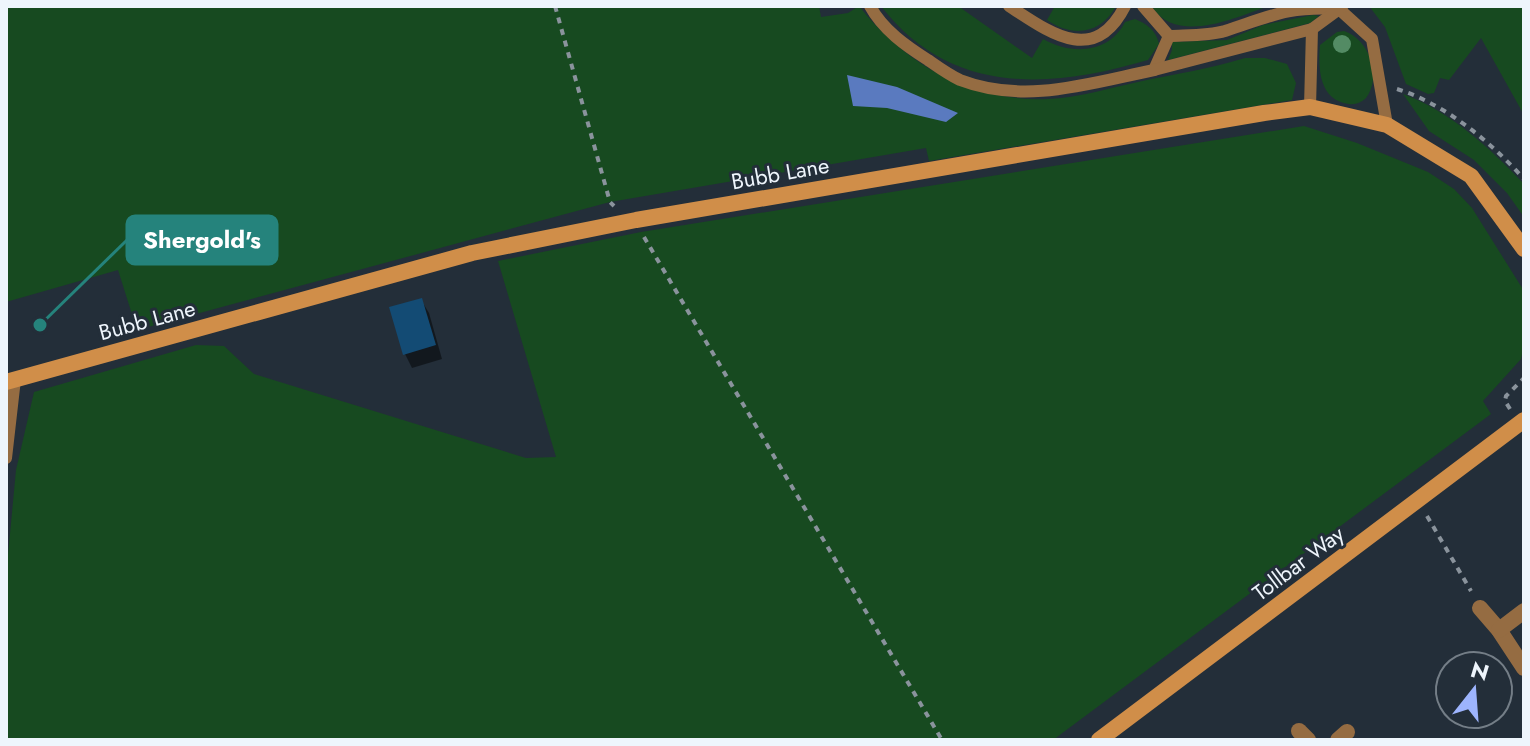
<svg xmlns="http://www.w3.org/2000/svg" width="1530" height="746" viewBox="0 0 1530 746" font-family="Jost,sans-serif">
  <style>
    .green { fill: #174a20 }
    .water { fill: #5a7abf }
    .shadow { fill: #0007 }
    .building { fill: #134b74 }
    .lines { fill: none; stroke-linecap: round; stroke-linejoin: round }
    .path { stroke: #8a939c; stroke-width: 4; stroke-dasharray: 6 6; stroke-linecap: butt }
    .lane { stroke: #956c42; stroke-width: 12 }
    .street { stroke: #956c42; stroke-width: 16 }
    .secondary { stroke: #d08e49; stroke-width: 16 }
    .tree { fill: #538b64 }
    .labels { text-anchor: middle; stroke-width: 6; stroke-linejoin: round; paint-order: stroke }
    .street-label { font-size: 22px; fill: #eef5fc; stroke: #232e39 }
    .leader { fill: none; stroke: #25837c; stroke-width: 3 }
    .callout-dot { fill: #25837c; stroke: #232e39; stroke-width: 3 }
    .callout { fill: #25837c; stroke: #25837c; stroke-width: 3 }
    .callout-label { font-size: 24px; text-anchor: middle; font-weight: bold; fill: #fff }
  </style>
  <rect width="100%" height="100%" fill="#232e39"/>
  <g class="green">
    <path d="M6 6H819L821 17 848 13 859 6C906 65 971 102 1048 99 1078 98 1109 88 1138 82 1174 74 1210 69 1245 58H1265L1287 64 1296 83 1292 100 929 161 926 148 610 202 137 330 118 270 6 302Z"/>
    <path d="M881 6H958L1032 58 1043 39C1071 55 1109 54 1125 22L1135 19C1147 24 1156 30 1159 44L1148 60C1050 89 950 96 881 6Z"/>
    <path d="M1055 6H1116C1101 34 1073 38 1047 20Z"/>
    <path d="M1156 6H1269C1237 17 1178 45 1153 8Z"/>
    <path d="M1369 6H1524V115L1481 38 1449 80 1440 78 1434 93 1428 94 1406 84 1385 27Z"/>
    <path d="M1313 15 1319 16 1310 23 1168 60 1172 50V42L1227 40 1263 25Z"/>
    <path d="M1344 31C1368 38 1383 76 1366 98 1362 102 1355 105 1349 104 1319 100 1318 69 1320 45L1337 32Z"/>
    <path d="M1403 94C1450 111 1490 148 1524 184V217L1507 193 1474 160 1429 131Z"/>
    <path d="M1304 126 1357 143 1428 172 1454 189 1472 208 1524 291V345L1521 359 1483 401 1491 414 1053 740H6V576L16 470 34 392 196 345 224 346 254 374 526 458 556 457 498 261 641 232Z"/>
  </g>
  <path class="water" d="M847 75 897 87 958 113 946 122 887 108 853 106Z"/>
  <path class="shadow" d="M421 300 429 313 442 359 412 368 405 354Z"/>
  <path class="building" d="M422 298 436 345 403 355 389 307Z"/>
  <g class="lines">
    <g class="path">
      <path d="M555 6 610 202 614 206"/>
      <path d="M1397 89C1445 104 1490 141 1524 179"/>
      <path d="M644 237 942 740"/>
      <path d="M1510 409 1505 401 1506 396 1524 378"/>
      <path d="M1427 516 1471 591"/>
    </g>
    <g class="lane">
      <path d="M870 6C883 30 906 46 928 60 938 67 949 75 960 80 1025 105 1090 83 1154 70L1169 36"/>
      <path d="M1009 6C1049 32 1094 67 1125 6"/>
      <path d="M1143 6 1169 36C1187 35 1208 36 1225 31 1271 16 1288 6 1339 9L1372 39 1387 125"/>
      <path d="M1312 29 1342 7"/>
      <path d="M1154 70 1312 29 1310 107"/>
      <path d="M6 458 15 379"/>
    </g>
    <g class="street">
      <path d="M1480 608 1499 630 1524 668"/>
      <path d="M1499 630 1524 611"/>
      <path d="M1299 731 1308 740"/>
      <path d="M1338 740 1347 732"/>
    </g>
    <g class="secondary">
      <path d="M6 382 472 253 636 220 1264 113 1310 107 1387 125 1471 176 1524 249"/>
      <path d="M1099 740 1524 420"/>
    </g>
  </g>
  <circle class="tree" cx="1342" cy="44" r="9"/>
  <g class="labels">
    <g class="street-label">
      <text transform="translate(780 173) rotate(-10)" y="8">Bubb Lane</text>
      <text transform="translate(147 320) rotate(-15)" y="8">Bubb Lane</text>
      <text transform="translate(1298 563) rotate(-37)" y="8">Tollbar Way</text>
    </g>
  </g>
  <path class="leader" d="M40 325L127 240"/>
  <circle class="callout-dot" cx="40" cy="325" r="8"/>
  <rect class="callout" x="127" y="216" width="150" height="48" rx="8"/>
  <g class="callout-label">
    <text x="202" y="248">Shergold's</text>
  </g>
  <rect width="1530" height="746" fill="none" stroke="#eef5fc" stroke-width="16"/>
  <g transform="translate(1474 690) rotate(17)"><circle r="38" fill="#232e39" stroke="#747e87" stroke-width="2"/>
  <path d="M0-6L14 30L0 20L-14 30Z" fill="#9db4fd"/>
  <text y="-12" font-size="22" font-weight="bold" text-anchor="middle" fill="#eef5fc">N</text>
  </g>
</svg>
